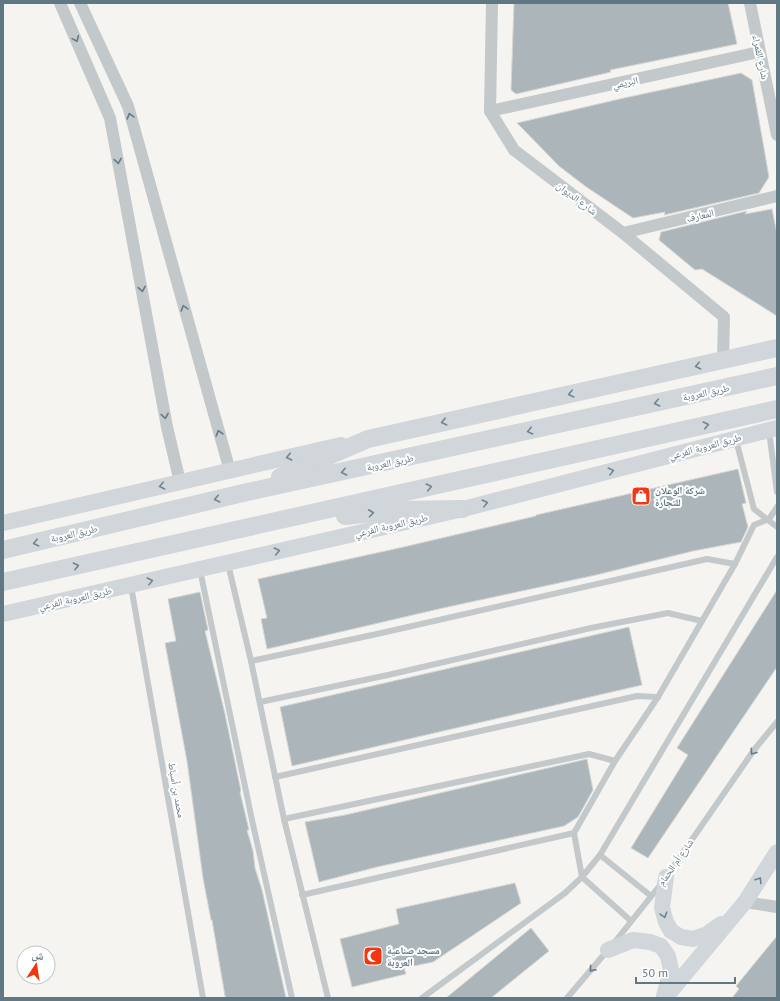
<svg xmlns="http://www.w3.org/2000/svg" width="780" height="1001" viewBox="0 0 780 1001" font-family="'PT Sans','Noto Naskh Arabic',sans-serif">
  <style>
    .building { fill: #acb6ba; stroke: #d6d6d3 }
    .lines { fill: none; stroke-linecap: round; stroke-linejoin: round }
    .lane { stroke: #c3c8ca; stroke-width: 6 }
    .street { stroke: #c3c8ca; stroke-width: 12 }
    .secondary { stroke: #d0d6da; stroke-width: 16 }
    .primary { stroke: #d0d6da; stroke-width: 18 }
    .oneway { stroke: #657b88 }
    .oneway2 { stroke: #718591 }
    .labels { text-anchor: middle; stroke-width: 4; stroke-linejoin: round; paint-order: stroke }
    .street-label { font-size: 10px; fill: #607784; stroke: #fff }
    .poi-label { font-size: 10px; font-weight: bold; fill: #607784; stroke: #fff; text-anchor: start }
  </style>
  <rect width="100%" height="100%" fill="#f5f4f0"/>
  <g class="building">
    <path d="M514 3H728L737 44 610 70 611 72 516 94 511 90Z"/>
    <path d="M741 73 752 80 769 177 759 193 664 215 665 212 633 218 585 186 559 166 517 123 624 98Z"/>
    <path d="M772 209 777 234V316L702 269 695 270 659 240 661 232 747 211 745 214Z"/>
    <path d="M738 469 746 503 742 504 748 527 741 542 693 551 596 575 443 608 267 649 261 619 267 618 258 579 399 548 536 516V515Z"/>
    <path d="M777 590V667L648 858 631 848 688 755 677 748Z"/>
    <path d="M200 592 208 630 205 631 225 714 241 791 240 792 249 830H247L253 851 255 868 262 890 286 998H226L225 996 212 920H211L203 878 187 761 165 643 176 641 168 599Z"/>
    <path d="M629 627 642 685 292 766 280 707Z"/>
    <path d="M587 759 593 790 578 817 564 826 377 867 319 882 305 822 345 815Z"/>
    <path d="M515 883 521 903 433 962 404 968 406 974 352 987 340 939 399 924 396 909Z"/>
    <path d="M531 928 549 951 502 989 491 998H446Z"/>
    <path d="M777 936V998H732L739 989 736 986Z"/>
  </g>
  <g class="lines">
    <g class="lane">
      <path d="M769 431 777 492"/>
      <path d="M736 440 754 509 777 527"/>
      <path d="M228 564 251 661 284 819 328 998"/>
      <path d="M200 570 252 820 292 998"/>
      <path d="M131 586 203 998"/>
      <path d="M251 661 377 634 707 559 735 564"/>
      <path d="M260 702 388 675 591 628 668 613 702 621"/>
      <path d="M275 777 637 696 658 697"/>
      <path d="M284 819 589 754 615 761"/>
      <path d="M574 833 582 877 631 921"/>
      <path d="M600 855 651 896"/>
      <path d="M666 877 754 750 777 722"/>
      <path d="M302 895 574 833 615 761 658 697 735 564 754 525 769 519 777 507"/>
      <path d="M614 943 661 884"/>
      <path d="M422 998 565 893 582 877 600 855 777 557"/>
      <path d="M567 998 607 951"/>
    </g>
    <g class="street">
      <path d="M60 3 110 118 167 427 180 482"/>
      <path d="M80 3 128 106 230 471"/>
      <path d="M492 3 490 111 514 150 623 233 724 317 723 360"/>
      <path d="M750 3 777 135"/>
      <path d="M490 111 759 52"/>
      <path d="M623 233 777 196"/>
      <path d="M745 902 777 907"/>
    </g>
    <g class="secondary">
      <path d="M3 523 341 445"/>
      <path d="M3 614 463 509 777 428"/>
      <path d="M666 877 662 908 666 922 671 931 681 937 693 939 707 934 721 924"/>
      <path d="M608 950 633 940 650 942 661 946 668 956 671 970 664 996"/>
      <path d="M665 998 745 902 777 852"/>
    </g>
    <g class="primary">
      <path d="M280 477 368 439 777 348"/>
      <path d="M345 516 399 510 463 509"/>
      <path d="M3 550 243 493 777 376"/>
      <path d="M3 582 777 409"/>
    </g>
  </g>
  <defs><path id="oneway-chevron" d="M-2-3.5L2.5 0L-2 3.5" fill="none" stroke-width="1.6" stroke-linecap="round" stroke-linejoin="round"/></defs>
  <g class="oneway">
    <use href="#oneway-chevron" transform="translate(76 39) rotate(66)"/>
    <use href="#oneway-chevron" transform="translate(130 116) rotate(-106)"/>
    <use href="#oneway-chevron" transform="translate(118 161) rotate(80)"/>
    <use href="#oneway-chevron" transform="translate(142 289) rotate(80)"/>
    <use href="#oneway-chevron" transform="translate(184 308) rotate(-106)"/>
    <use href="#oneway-chevron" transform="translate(165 416) rotate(80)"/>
    <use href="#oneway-chevron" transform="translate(219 433) rotate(-106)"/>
    <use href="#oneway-chevron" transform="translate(753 752) rotate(126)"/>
    <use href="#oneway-chevron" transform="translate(592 969) rotate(131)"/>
  </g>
  <g class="oneway2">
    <use href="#oneway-chevron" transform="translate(698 366) rotate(167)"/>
    <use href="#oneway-chevron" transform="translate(571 394) rotate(167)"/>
    <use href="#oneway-chevron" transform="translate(657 403) rotate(168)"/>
    <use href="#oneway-chevron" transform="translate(444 422) rotate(167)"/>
    <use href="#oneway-chevron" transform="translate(706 425) rotate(-13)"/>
    <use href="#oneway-chevron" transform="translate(530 431) rotate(168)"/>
    <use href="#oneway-chevron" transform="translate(289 457) rotate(167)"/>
    <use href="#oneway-chevron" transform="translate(611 471) rotate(-14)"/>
    <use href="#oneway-chevron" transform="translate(344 472) rotate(168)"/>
    <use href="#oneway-chevron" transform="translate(162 486) rotate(167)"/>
    <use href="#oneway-chevron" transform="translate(429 487) rotate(-13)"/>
    <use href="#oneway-chevron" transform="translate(217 499) rotate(167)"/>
    <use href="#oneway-chevron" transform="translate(485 503) rotate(-14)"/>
    <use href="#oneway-chevron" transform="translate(371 513) rotate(-7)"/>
    <use href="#oneway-chevron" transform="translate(36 543) rotate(167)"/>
    <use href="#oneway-chevron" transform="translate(277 551) rotate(-13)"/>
    <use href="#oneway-chevron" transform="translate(76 566) rotate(-13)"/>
    <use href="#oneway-chevron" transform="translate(150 581) rotate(-14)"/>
    <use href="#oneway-chevron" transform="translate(759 880) rotate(-57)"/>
    <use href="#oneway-chevron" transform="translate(664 915) rotate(74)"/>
  </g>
  <defs>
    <g id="shop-square" transform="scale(1)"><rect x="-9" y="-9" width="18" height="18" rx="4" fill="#f43511" stroke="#fff"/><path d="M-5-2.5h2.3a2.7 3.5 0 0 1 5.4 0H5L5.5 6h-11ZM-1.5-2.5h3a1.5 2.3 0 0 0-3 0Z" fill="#fff"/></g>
    <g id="mosque-square" transform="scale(1)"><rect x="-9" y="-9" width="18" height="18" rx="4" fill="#f43511" stroke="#fff"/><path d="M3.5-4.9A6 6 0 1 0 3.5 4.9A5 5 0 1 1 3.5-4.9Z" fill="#fff"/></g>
  </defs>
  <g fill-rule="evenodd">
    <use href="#shop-square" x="641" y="496"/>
    <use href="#mosque-square" x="373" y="956"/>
  </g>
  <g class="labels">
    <g class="street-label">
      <text transform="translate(761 57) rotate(78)" y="4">شارع القمراء</text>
      <text transform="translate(625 82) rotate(-12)" y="4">البريمي</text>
      <text transform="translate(577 198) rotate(37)" y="4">شارع الديوان</text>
      <text transform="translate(700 215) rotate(-13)" y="4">المعارف</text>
      <text transform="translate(706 392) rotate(-12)" y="4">طريق العروبة</text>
      <text transform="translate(705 446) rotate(-15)" y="4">طريق العروبة الفرعي</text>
      <text transform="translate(390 462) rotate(-12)" y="4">طريق العروبة</text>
      <text transform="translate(391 525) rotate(-13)" y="4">طريق العروبة الفرعي</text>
      <text transform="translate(74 533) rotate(-13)" y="4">طريق العروبة</text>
      <text transform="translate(75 598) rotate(-13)" y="4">طريق العروبة الفرعي</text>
      <text transform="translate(177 790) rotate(80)" y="4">محمد بن أسباط</text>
      <text transform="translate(675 862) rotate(-55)" y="4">شارع أم الحمام</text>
    </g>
    <g class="poi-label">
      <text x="655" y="494">شركة الوعلان<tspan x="655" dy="12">للتجارة</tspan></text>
      <text x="387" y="954">مسجد صناعية<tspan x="387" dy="12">العروبة</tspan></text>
    </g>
  </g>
  <rect width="780" height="1001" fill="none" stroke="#607784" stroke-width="8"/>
  <g transform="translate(36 965) rotate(12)"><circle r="19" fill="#ffffff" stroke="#bfc9ce"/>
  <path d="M0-3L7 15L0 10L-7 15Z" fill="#f43511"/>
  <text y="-6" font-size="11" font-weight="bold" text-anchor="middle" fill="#607784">ش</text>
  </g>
  <path d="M636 977v6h99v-6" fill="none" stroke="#607784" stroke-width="2"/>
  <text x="642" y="977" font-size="12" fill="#607784" stroke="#ffffff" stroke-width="3" paint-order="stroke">50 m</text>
</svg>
